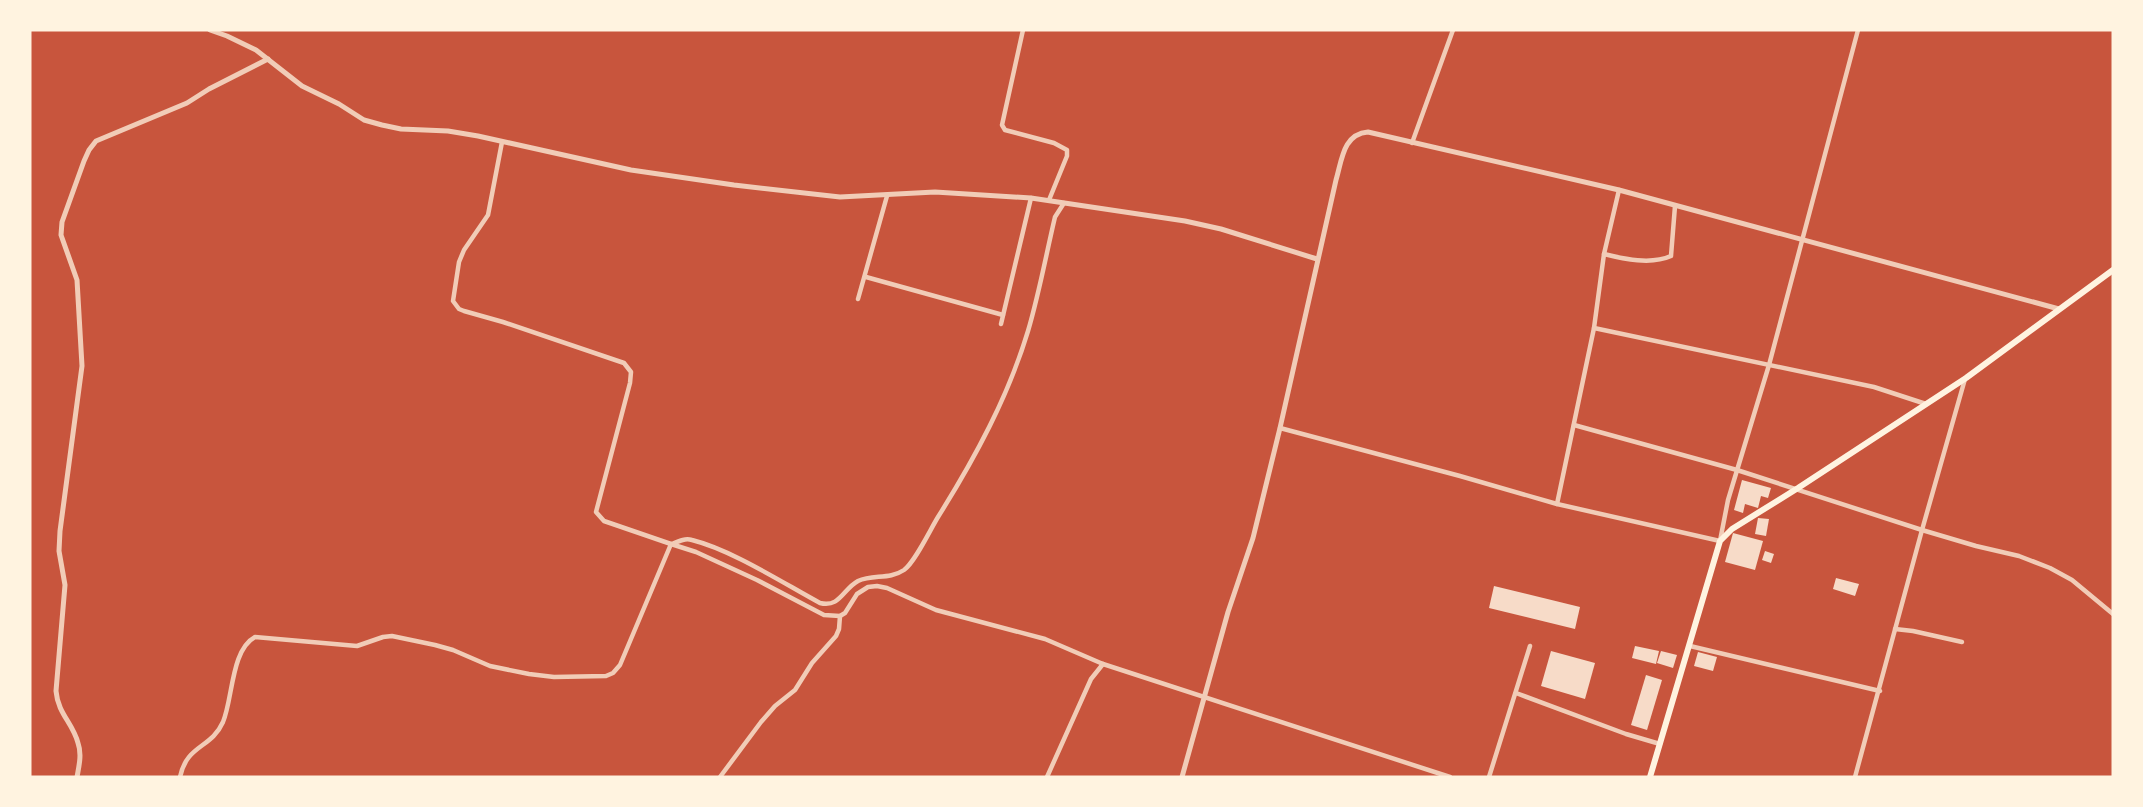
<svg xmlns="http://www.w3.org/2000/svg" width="2143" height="807" viewBox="0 0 2143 807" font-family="Signika,sans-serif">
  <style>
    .building { fill: #f7dbc8 }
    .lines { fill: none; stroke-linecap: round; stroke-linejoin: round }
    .minor { stroke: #f1ccb7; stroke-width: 4.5 }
    .tertiary { stroke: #f1ccb7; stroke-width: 5 }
    .secondary { stroke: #fff3e0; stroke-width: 6 }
  </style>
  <rect width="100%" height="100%" fill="#c8553d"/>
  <g class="building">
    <path d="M1742 480 1771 488 1768 498 1761 496 1758 508 1745 504 1743 513 1734 510Z"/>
    <path d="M1758 518 1769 519 1766 536 1755 534Z"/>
    <path d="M1733 533 1763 541 1755 570 1725 562Z"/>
    <path d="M1765 551 1774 554 1771 563 1762 560Z"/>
    <path d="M1836 578 1859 584 1855 596 1833 589Z"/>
    <path d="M1494 586 1580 607 1575 629 1489 608Z"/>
    <path d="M1635 646 1659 651 1656 664 1632 658Z"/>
    <path d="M1551 651 1595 663 1585 699 1541 686Z"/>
    <path d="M1661 651 1677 655 1673 668 1657 663Z"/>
    <path d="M1698 652 1717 657 1713 671 1694 666Z"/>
    <path d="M1646 675 1662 680 1647 730 1631 725Z"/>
  </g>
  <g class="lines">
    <g class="minor">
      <path d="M1023 30 1002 125 1005 130 1054 143 1067 150V156L1049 200"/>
      <path d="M1412 143 1453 30"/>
      <path d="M1604 254C1624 259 1651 265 1671 256L1675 206"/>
      <path d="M866 277 1003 315"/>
      <path d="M858 299 887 196"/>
      <path d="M1001 324 1031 198"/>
      <path d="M1594 328 1874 387 1926 404"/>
      <path d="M1574 425 1737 470 1922 530 1976 546 2019 556 2050 568 2072 580 2113 614"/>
      <path d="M1280 428 1460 476 1557 504 1720 541 1728 500 1769 365 1858 30"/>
      <path d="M1557 504 1594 328 1604 254 1619 190"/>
      <path d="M671 544 696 552 757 580 824 615 840 616 845 613 857 594 868 587 877 586 887 588 936 610 1045 639 1103 664 1450 777"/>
      <path d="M672 544C679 541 685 538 692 540 732 550 783 583 820 603 840 608 843 589 858 581 873 574 889 580 904 570 915 562 930 530 938 517 975 458 1008 397 1028 331 1039 294 1046 255 1055 217L1064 203"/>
      <path d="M1895 629 1913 631 1962 642"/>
      <path d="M1690 646 1880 691"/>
      <path d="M1516 693 1626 734 1660 744"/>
      <path d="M180 777C187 744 211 749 223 722 233 698 231 650 255 637L357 646 383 637 392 636 435 645 453 650 490 666 529 674 554 677 606 676 613 673 620 665 671 544 604 521 596 512 630 383 631 372 624 363 503 322 464 311 459 309 453 301 459 262 464 250 488 215 502 142"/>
      <path d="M720 777 761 722 775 706 795 690 812 663 836 636 839 629 840 616"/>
      <path d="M1047 777 1091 679 1103 664"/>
      <path d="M1489 777 1530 646"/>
      <path d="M1855 777 1922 530 1965 379"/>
    </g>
    <g class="tertiary">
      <path d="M210 30 227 36 256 50 302 86 339 104 364 120 382 125 401 129 448 131 478 136 631 170 734 185 840 197 935 192 1031 198 1185 221 1221 229 1317 259"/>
      <path d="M77 777C79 766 82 754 78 743 73 723 58 714 56 691L65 585 59 551 60 531 82 366 77 280 61 235 62 222 84 161 89 150 96 141 187 103 209 89 268 59"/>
      <path d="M1182 777 1228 612 1253 538 1280 428 1336 180C1342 160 1343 134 1368 132L1619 190 2059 309"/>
    </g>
    <path class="secondary" d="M1650 777 1720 541 1732 529 1798 488 1966 378 2113 270"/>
  </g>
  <rect width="2143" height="807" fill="none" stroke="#fff3e0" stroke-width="63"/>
</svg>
